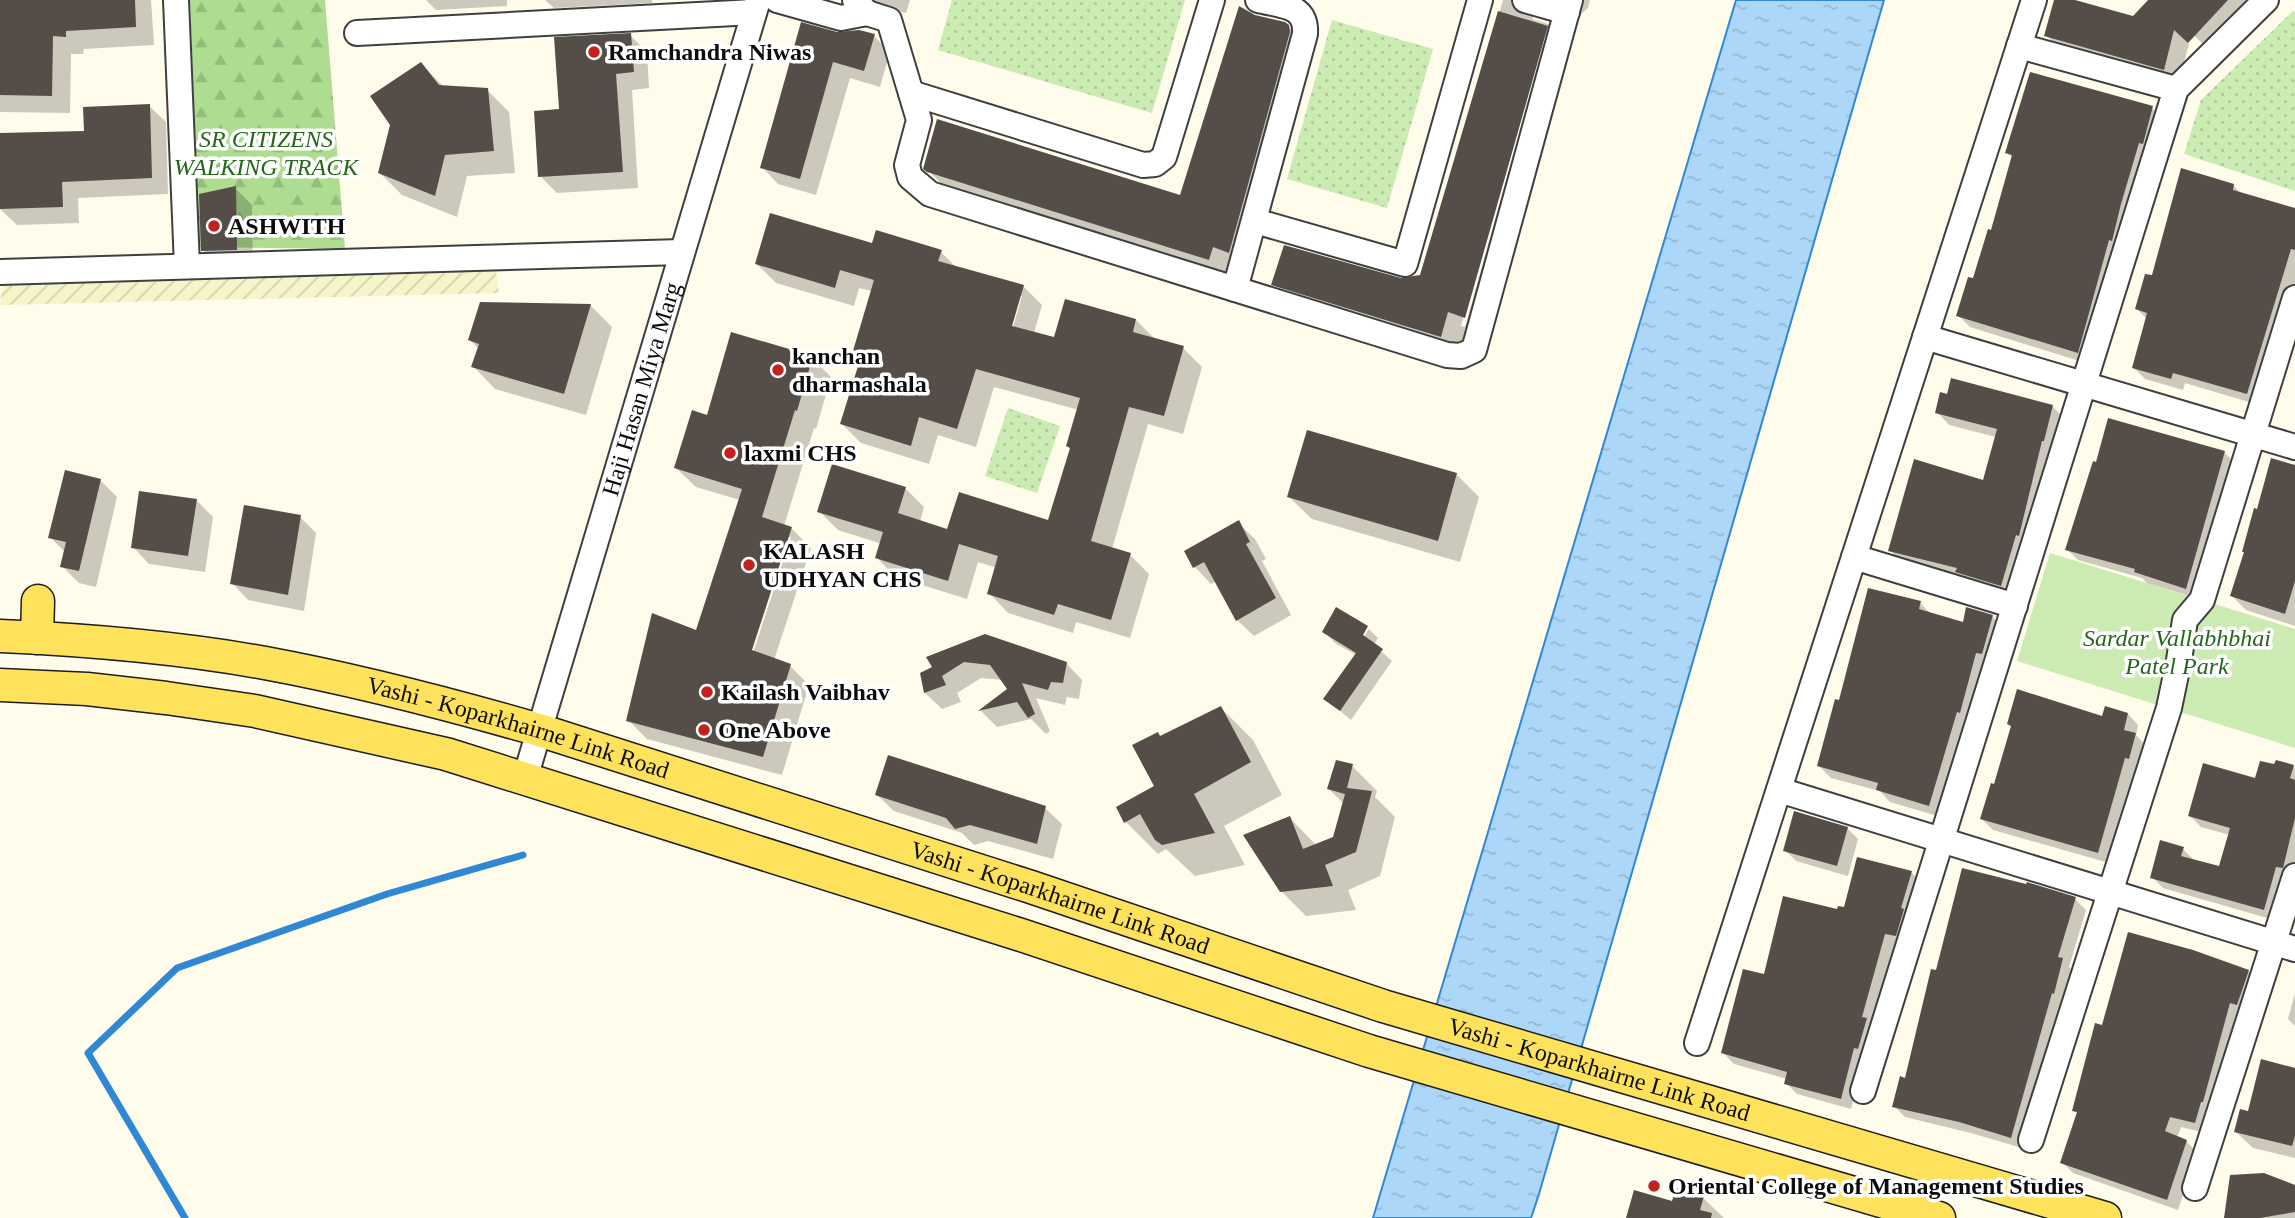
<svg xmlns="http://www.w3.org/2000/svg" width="2295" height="1218" viewBox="0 0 2295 1218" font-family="Georgia,serif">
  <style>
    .farmland { fill: url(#farmland-furrows) }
    .grass { fill: url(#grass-dots) }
    .forest { fill: url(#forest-firs) }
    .park { fill: #ccebb3 }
    .water { fill: url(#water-ripples); stroke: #3087d3; stroke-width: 2 }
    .shadow { fill: #0003; fill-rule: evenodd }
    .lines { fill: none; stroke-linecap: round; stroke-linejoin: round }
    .stream { stroke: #3087d3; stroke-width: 7 }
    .building { fill: #554e48 }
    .minor-casing { stroke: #3f3f3f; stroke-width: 28 }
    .major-casing { stroke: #1d1d1d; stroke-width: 35 }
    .minor { stroke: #fff; stroke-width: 24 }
    .major { stroke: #ffe25b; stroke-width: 32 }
    .poi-dot { fill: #c2211e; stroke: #fff; stroke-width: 2.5 }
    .labels { text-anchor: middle; stroke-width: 7; stroke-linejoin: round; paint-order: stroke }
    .poi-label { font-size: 24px; font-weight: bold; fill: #0c0c0c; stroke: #fff; text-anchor: start }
    .park-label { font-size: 24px; font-style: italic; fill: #24661a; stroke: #fff }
    .street-label { font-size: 24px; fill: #0c0c0c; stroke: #fff }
  </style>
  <defs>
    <pattern id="farmland-furrows" width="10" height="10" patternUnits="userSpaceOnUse" patternTransform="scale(1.75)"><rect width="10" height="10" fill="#f6f5ca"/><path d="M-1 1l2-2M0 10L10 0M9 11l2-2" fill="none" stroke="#d2d1ac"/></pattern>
    <pattern id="grass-dots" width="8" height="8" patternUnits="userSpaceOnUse" patternTransform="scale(1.75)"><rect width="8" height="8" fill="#ccebb3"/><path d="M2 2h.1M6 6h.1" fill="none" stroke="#aec899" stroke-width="1.8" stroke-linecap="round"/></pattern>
    <pattern id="forest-firs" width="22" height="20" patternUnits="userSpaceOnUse" patternTransform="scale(1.75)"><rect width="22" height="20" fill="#aedc91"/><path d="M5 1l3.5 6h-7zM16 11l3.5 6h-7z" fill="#94bc7c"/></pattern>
    <pattern id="water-ripples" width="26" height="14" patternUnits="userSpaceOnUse" patternTransform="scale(1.75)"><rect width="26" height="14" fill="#add7f9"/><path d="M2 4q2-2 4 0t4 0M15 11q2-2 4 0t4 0" fill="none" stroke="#94b7d4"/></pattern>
  </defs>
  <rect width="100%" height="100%" fill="#fffceb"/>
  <path class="farmland" d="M496 271 499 293 0 305 2 286Z"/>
  <g class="grass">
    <path d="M952 0H1185L1152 113 938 50Z"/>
    <path d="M2293 11 2295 13V191L2184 154 2201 100Z"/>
    <path d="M1332 20 1433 49 1387 208 1287 179Z"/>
    <path d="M1008 408 1060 426 1037 493 985 476Z"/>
  </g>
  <path class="forest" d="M190 0H325L345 249 199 247Z"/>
  <path class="park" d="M2050 553 2295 629V748L2017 661Z"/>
  <path class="water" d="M1736 0H1884L1539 1194 1531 1218H1373Z"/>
  <g class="shadow">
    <path d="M151 0 154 45 84 49 83 54H71L70 113 0 112V1Z"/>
    <path d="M426 0H507V6L436 10Z"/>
    <path d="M545 0H652V3L554 8Z"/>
    <path d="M860 0H910L906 13Z"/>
    <path d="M1503 0H1590L1588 8 1580 15 1545 7 1536 12 1532 19 1548 24 1570 46 1463 358 1296 306 1273 284 1401 280 1421 277ZM1543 34H1547L1465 327 1461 326Z"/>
    <path d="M2055 0H2069L2174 29 2189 44 2178 84 2061 50 2046 35Z"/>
    <path d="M2157 0H2254L2206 47Z"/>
    <path d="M1253 16 1287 25 1309 47 1231 281 951 194 929 171 1181 197Z"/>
    <path d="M837 34 874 36 890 52 880 87 850 78 816 195 778 184 762 167Z"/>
    <path d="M630 35 647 52 649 88 632 90 638 188 557 193 540 176 561 111Z"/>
    <path d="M421 64 444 87 487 90 509 112 515 173 467 176 457 217 402 195 380 173Z"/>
    <path d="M149 106 166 122 168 194 78 198 79 223 17 225 0 209V135L86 132Z"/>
    <path d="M2152 108 2164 120 2089 364 1970 327 1958 315 1975 280 1992 232 2013 158 2007 153Z"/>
    <path d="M2233 185 2243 195 2295 210V288L2259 405 2185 383 2183 390 2145 379 2133 367 2147 319 2137 309 2153 278Z"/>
    <path d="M235 188 252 205 253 266 220 267 203 250Z"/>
    <path d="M873 246 941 252 957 268 1023 286 1042 305 1034 333 1056 339 1136 320 1156 340 1183 348 1202 367 1183 434 1148 424 1112 549 1130 555 1149 574 1130 638 1076 622 1073 633 1008 613 989 593 997 568 978 562 967 599 896 577 877 558 882 544 838 530 819 511 905 488 924 507 920 522 948 531 1049 522 1071 449 1079 410 994 387 976 447 938 435 929 464 861 443 842 424 860 367 852 360 872 291 859 288 854 306 776 283 757 264ZM1018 296H1022L1011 334 1008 333Z"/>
    <path d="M591 306 612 327 586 415 495 389 473 366 479 349 470 340Z"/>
    <path d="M812 358 831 377 816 429 814 428 784 526 791 528 811 548 774 660 790 666 809 685 782 775 647 739 628 720 697 632 740 500 696 487 676 468 708 417ZM787 537H791L751 659 748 658Z"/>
    <path d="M2053 407 2065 419 2014 598 1902 563 1890 550 1985 482 1996 437 1949 425 1937 412Z"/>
    <path d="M1308 432 1457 475 1479 497 1460 562 1312 519 1289 497Z"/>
    <path d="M2224 452 2235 463 2197 598 2147 583 2142 578 2078 560 2067 549Z"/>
    <path d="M2295 466V626L2246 610 2232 596 2259 511Z"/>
    <path d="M100 480 117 497 96 587 79 583 62 566 65 552 50 537Z"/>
    <path d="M196 500 213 517 205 572 149 564 133 547Z"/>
    <path d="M300 517 316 533 304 611 248 600 232 583Z"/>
    <path d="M1238 523 1255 539 1266 559 1262 561 1291 615 1254 636 1237 620 1216 581 1211 584 1195 567 1186 552Z"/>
    <path d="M1920 603 1932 615 1964 624 1992 616 2004 629 1941 817 1890 802 1880 791 1831 778 1819 766 1840 702Z"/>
    <path d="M1337 610 1368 628H1365L1360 643 1369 629 1378 638 1374 645 1392 661 1351 720 1326 699 1356 655 1335 643 1324 632Z"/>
    <path d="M929 658 1066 663 1082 680 1079 699 1067 697 1065 705 1036 698 1050 731 1046 734 1031 719 997 727 981 711 1010 690 1003 680 981 678 957 693 961 702 942 709 925 693 922 674 935 668Z"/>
    <path d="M1221 708 1253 740 1282 795 1224 826 1245 865 1195 876 1166 849 1158 854 1126 822 1157 787 1161 738Z"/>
    <path d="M2128 714 2138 725 2136 735 2146 746 2140 768 2136 767 2109 863 1993 830 1982 819 1995 786 2012 727 2009 724Z"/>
    <path d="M1352 766 1377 791 1375 797 1395 817 1380 876 1348 890 1356 910 1306 916 1281 891 1290 818 1316 845 1334 838 1344 804 1329 789Z"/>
    <path d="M2293 766 2295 769V872L2274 920 2163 888 2152 877 2183 849 2194 860 2220 869 2230 835 2201 827 2190 816 2256 780Z"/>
    <path d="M877 795 1045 808 1062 824 1053 859 988 841 974 845 962 833 894 811Z"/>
    <path d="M1847 828 1858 839 1848 876 1796 861 1785 850Z"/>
    <path d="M1911 872 1922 883 1907 946 1896 943 1851 1109 1797 1094 1786 1083 1787 1079 1734 1064 1723 1053 1765 976 1838 911 1845 910Z"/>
    <path d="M2075 899 2086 910 2069 967 2073 971 2022 1148 1971 1133 1905 1117 1894 1106 1906 1080 1937 972Z"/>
    <path d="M2248 971 2259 982 2205 1133 2181 1127 2177 1138 2186 1141 2197 1152 2178 1210 2073 1173 2062 1162 2078 1114 2074 1110 2103 1028Z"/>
    <path d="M2295 993V1026L2288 1019Z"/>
    <path d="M2295 1070V1158L2253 1148 2236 1132 2249 1113Z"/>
    <path d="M2295 1187V1218H2226Z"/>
    <path d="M1703 1198 1724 1218H1628Z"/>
  </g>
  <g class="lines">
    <path class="stream" d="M185 1218 88 1053 177 968 387 894 523 855"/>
  </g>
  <g class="building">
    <path d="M0 0H135L136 27 66 31V37L53 36 52 96 0 95Z"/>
    <path d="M2054 0H2075L2133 16 2148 0H2228L2188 43 2174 30 2164 70 2044 36Z"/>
    <path d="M1239 6 1255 15 1285 22 1289 25 1290 32 1229 253 1213 247 1209 260 927 172 923 169 937 119 1180 195Z"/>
    <path d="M1498 11 1548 26 1465 318 1448 312 1441 337 1271 285 1284 245 1401 278 1420 275Z"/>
    <path d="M801 22 837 32 859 30 875 34 864 71 833 62 800 179 760 168Z"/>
    <path d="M631 33 634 72 616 74 623 172 538 177 534 111 559 109 554 37Z"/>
    <path d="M421 62 439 85 488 88 494 151 445 155 435 196 378 173 390 125 370 96Z"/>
    <path d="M2030 72 2153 106 2143 144 2139 143 2121 204 2112 241 2109 240 2078 353 1956 316 1968 277 1973 278 1988 229 1991 230 2012 155 2005 153Z"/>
    <path d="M150 104 152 178 62 182 63 207 0 209V133L84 131 83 107Z"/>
    <path d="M2181 168 2234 184 2233 190 2295 208V250L2291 249 2247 394 2173 373 2171 379 2132 368 2147 313 2135 309 2145 274 2152 275Z"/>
    <path d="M236 186 237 250 201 251 199 194Z"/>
    <path d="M770 213 872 243 876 230 942 250 938 261 1024 285 1012 326 1054 337 1065 299 1136 319 1133 332 1184 346 1164 416 1129 407 1091 541 1131 553 1111 620 1058 604 1054 615 987 594 998 556 959 544 948 581 875 558 883 532 817 512 832 464 906 487 898 513 947 529 959 492 1048 520 1070 448 1066 446 1080 398 976 369 957 429 919 417 911 446 840 424 859 363 850 361 874 280 840 270 835 288 755 264Z"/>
    <path d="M480 302 591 304 564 394 471 367 479 344 468 340Z"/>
    <path d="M731 332 813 356 797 411 795 410 762 517 792 527 752 650 791 664 763 757 626 721 652 613 696 630 742 489 674 468 692 410 707 415Z"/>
    <path d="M1951 378 2053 405 2044 441H2042L2019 536 2016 535 2001 586 1955 572 1957 568 1888 551 1914 459 1983 480 1997 429 1935 413 1940 392 1947 394Z"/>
    <path d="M2108 418 2225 451 2186 589 2134 572 2135 569 2065 550 2093 461 2096 462Z"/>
    <path d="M1307 430 1457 473 1438 541 1287 497Z"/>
    <path d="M2271 458 2295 465V581L2285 614 2230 596 2244 552H2242L2254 508 2257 509Z"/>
    <path d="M65 470 101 479 79 571 60 567 66 542 48 538Z"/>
    <path d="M139 491 197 499 188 556 131 548Z"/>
    <path d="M244 505 301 515 288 595 230 584Z"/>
    <path d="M1239 520 1250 542 1246 544 1276 598 1236 621 1204 562 1193 568 1184 551Z"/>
    <path d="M1868 588 1921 601 1919 609 1963 622 1966 607 1993 615 1982 654 1976 653 1960 713 1957 712 1929 806 1876 790 1878 783 1817 766 1835 699 1839 700Z"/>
    <path d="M1336 607 1368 626 1363 635 1383 649 1340 711 1323 699 1356 653 1322 632Z"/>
    <path d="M985 634 1067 662 1063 683 1051 682 1048 690 1022 683 1035 714 1028 718 1017 702 978 711 1007 689 990 665 964 662 942 676 946 685 924 693 920 673 932 667 926 657Z"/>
    <path d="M2017 689 2102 716 2105 706 2128 713 2124 730 2136 733 2129 759 2125 758 2098 853 1980 819 1991 783 1994 784 2011 726 2007 724Z"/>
    <path d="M1221 706 1251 762 1194 794 1215 833 1162 845 1155 840 1140 814 1124 823 1116 807 1154 786 1132 745 1158 732 1160 736Z"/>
    <path d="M888 755 1046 806 1037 844 970 825 955 829 946 818 875 795Z"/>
    <path d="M1336 760 1353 764 1347 788 1372 791 1356 852 1325 865 1333 886 1280 892 1243 835 1290 816 1303 849 1333 837 1345 794 1327 789Z"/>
    <path d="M2276 760 2294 765 2290 778 2295 780V818L2283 868 2276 867 2264 910 2150 878 2160 840 2184 847 2181 856 2219 866 2230 828 2188 816 2203 763 2255 778 2260 761 2274 764Z"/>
    <path d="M1794 811 1848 827 1837 866 1783 851Z"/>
    <path d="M1857 857 1912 871 1901 908 1904 909 1896 936 1885 934 1862 1017 1867 1018 1858 1049 1854 1048 1841 1099 1784 1084 1787 1072 1721 1053 1743 969 1764 974 1783 896 1837 909 1838 906 1844 907Z"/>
    <path d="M1962 868 2026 884 2027 882 2076 897 2058 957 2063 958 2054 994 2052 993 2011 1138 1959 1122 1892 1107 1900 1076 1905 1078 1931 969 1936 970Z"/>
    <path d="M2128 932 2193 950 2249 970 2237 1005 2230 1003 2203 1102H2201L2195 1123 2170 1117 2165 1131 2187 1140 2167 1200 2060 1163 2077 1112 2072 1111 2095 1023 2102 1025Z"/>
    <path d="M2261 1059 2295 1068V1136L2292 1146 2234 1132 2240 1109 2248 1111Z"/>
    <path d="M2264 1173 2295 1185V1212L2260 1218H2224L2230 1175Z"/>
    <path d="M1676 1188 1704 1196 1700 1210 1712 1213 1711 1218H1626L1634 1190 1672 1201Z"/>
  </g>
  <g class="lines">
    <g class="minor-casing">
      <g id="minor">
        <path d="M176 0 187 266"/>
        <path d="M777 0 841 18 867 13 855 0"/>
        <path d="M1525 0 1567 12"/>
        <path d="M867 13 889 20 919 120 907 165 910 177 930 194 1447 355 1461 356 1474 350 1570 0"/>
        <path d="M357 33 754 12"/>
        <path d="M2019 46 2176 89"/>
        <path d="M911 93 1143 165 1155 164 1164 157 1212 0"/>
        <path d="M1255 221 1405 264 1480 0"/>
        <path d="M0 272 682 252"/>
        <path d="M1235 289 1305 34C1307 4 1281 6 1258 0"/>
        <path d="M1925 337 2295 447"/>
        <path d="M1854 557 2015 606"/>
        <path id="s1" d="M525 778 758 0"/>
        <path d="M1779 790 2295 949"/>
        <path d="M1697 1043 2034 0"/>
        <path d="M1863 1091 2176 89 2266 0"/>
        <path d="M2031 1140 2169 708 2179 660 2185 620 2202 600 2295 298"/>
        <path d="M2195 1188 2295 876"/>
      </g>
    </g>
    <g class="major-casing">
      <g id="major">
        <path id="s2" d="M0 636C89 640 177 647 265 663 357 680 449 704 539 730L1031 887 1383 1006 2105 1218"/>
        <path d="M37 638 38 601"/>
        <path d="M0 685 87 689 166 698 255 711 446 754 1021 935 1369 1051 1939 1218"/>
      </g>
    </g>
    <use href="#minor" class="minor"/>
    <use href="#major" class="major"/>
  </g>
  <g class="poi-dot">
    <circle cx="594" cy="52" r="7"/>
    <circle cx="214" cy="226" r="7"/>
    <circle cx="778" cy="370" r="7"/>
    <circle cx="730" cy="453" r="7"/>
    <circle cx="749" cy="565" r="7"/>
    <circle cx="707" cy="692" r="7"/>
    <circle cx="704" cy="730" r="7"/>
    <circle cx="1654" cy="1186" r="7"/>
  </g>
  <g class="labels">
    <g class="poi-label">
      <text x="608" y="60">Ramchandra Niwas</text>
      <text x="228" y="234">ASHWITH</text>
      <text x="792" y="364">kanchan<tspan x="792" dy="28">dharmashala</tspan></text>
      <text x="744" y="461">laxmi CHS</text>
      <text x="763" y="559">KALASH<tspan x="763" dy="28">UDHYAN CHS</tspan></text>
      <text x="721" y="700">Kailash Vaibhav</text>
      <text x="718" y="738">One Above</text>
      <text x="1668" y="1194">Oriental College of Management Studies</text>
    </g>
    <g class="park-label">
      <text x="266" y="147">SR CITIZENS<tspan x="266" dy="28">WALKING TRACK</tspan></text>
      <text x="2177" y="646">Sardar Vallabhbhai<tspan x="2177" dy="28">Patel Park</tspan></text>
    </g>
    <g class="street-label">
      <text dy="8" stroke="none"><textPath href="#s1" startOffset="406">Haji Hasan Miya Marg</textPath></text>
      <text dy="8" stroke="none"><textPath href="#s2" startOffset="528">Vashi - Koparkhairne Link Road</textPath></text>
      <text dy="8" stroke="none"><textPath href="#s2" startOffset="1096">Vashi - Koparkhairne Link Road</textPath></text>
      <text dy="8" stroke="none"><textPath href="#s2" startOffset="1662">Vashi - Koparkhairne Link Road</textPath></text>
    </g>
  </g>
</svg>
